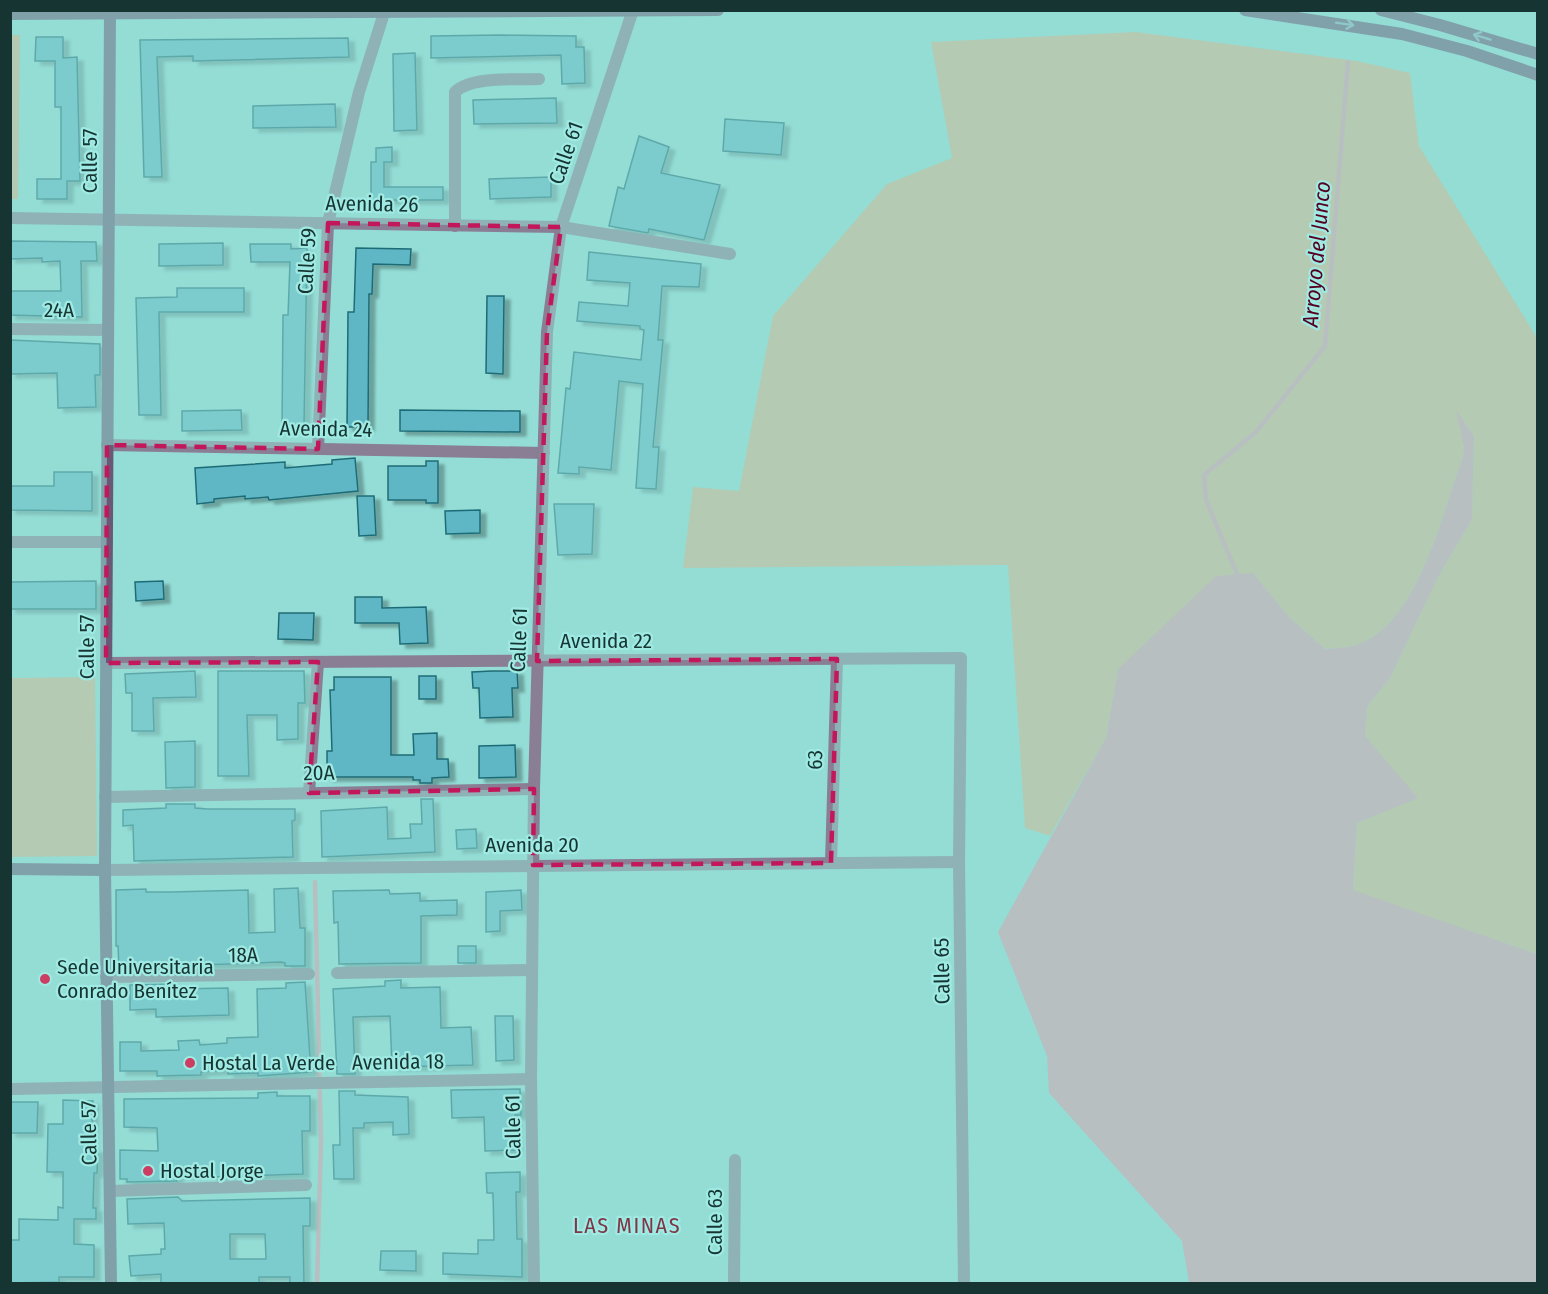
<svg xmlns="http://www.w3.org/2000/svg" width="1548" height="1294" viewBox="0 0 1548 1294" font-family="'Fira Sans Condensed',sans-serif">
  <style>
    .green { fill: #dcb488 }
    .water { fill: #e39ca7 }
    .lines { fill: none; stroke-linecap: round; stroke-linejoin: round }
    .stream { stroke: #e39ca7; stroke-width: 4.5 }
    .building { fill: #5fb6c4; stroke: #1f6c77; stroke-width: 1.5; fill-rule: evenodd; filter: url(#shadow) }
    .street { stroke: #897e93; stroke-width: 12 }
    .secondary { stroke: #695977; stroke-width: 12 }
    .oneway { stroke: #8ab0b8 }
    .marked { fill: none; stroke: #c2185b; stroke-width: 4.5; stroke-dasharray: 12 8; stroke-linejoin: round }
    .poi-dot { fill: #cc3d63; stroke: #a0eae4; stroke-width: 2 }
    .labels { text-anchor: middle; stroke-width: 4.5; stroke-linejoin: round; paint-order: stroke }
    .street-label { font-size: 21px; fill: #153432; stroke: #a0eae4 }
    .poi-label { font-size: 21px; fill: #153432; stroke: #a0eae4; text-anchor: start }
    .water-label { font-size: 22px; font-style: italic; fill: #55001e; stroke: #a0eae4 }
    .neighbourhood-label { font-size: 22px; letter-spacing: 1.5px; fill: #7e3746; stroke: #a0eae4 }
  </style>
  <defs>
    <filter id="shadow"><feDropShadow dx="6" dy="4" stdDeviation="1.5" flood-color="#0004"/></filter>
  </defs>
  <rect width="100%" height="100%" fill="#93ddd6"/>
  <g class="green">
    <path d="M1136 32 1357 61 1410 73 1419 146 1537 338V954L1353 891 1357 823 1417 798 1365 736 1367 707 1390 678 1438 577 1472 519 1474 436 1457 412 1464 448 1462 460C1441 515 1418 628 1353 646 1344 648 1334 648 1325 649L1289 617 1253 573 1118 669 1106 738 1050 836 1025 828 1008 565 683 568 693 487 739 491 773 316 887 184 952 158 931 42Z"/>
    <path d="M11 35H20L18 199H10Z"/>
    <path d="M95 677 97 856 11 857V678Z"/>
  </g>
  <path class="water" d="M1456 410 1474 436 1472 519 1438 577 1390 678 1367 707 1365 736 1418 798 1357 823 1353 890 1537 954V1283H1189L1182 1241 1049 1093 1047 1056 998 932 1106 738 1118 669 1216 576 1253 573 1289 617 1325 649C1334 648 1344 648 1353 646 1418 628 1441 515 1462 460L1464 448Z"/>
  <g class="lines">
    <g class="stream">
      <path d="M1237 574 1206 500 1204 475 1256 432 1325 346 1348 62"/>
      <path d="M315 882 321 1142 317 1284"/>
    </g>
  </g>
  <g class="building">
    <path d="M500 35 576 36V47H584L585 83 562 84 561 55 431 58V36Z"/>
    <path d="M36 37H63V58L77 57 80 181H67V199H37V179H61V107H55V61H35Z"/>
    <path d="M348 38 349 57 193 61V56L157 57 162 177H144L140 40Z"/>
    <path d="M415 53 417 130 394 131 393 54Z"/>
    <path d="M556 98 557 123 474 124 473 100Z"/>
    <path d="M335 104 336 127 253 128V106Z"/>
    <path d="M725 119 784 123 781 155 723 151Z"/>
    <path d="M639 136 669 147 661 173 720 185 704 240 649 229 648 233 609 226 618 187 624 189Z"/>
    <path d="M392 147V162H384V187H443V200H371V162H376V148Z"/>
    <path d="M551 177V197L490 199 489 179Z"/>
    <path d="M10 241 96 242 97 261H81L82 317 10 315V291H61L60 261 42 262V258L10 259Z"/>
    <path d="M223 243V265L159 266V244Z"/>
    <path d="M250 244H291V249L307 248 304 426H282L283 315H288L290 262H251Z"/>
    <path d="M356 248 411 249 410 265 373 264 372 294H369L368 427H347L348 312H354Z"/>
    <path d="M589 252 701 264 699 287 662 286 658 340H663L653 447H659L656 489 636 488 643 384 619 381 611 470 579 467V474L558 473 566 388 570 389 574 352 641 360 644 330 640 329V326L577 321 579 302 628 306 630 283 587 280Z"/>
    <path d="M177 288H244V312H159L161 415H139L136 298 177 297Z"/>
    <path d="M487 296H504L503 374 486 373Z"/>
    <path d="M10 340 100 344V375H95L96 407 58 408 57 373 10 374Z"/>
    <path d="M241 410 242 430 182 431V411Z"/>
    <path d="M400 410 520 411V432L400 431Z"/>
    <path d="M355 458 358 491 269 500 268 497 245 499V496L214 499V502L197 504 195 468 285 462V468L332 464V460Z"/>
    <path d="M426 461H438V503H426V500H388V466H426Z"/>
    <path d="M54 472H92V511L10 510V486H54Z"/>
    <path d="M357 496H374L376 535 359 536Z"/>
    <path d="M554 504H594L592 554 558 555Z"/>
    <path d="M480 510V533L446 534 445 511Z"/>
    <path d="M96 581V609H10V582Z"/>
    <path d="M163 581 164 599 136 601 135 582Z"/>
    <path d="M355 597H382V608L426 607 428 643 400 644 399 623H355Z"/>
    <path d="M279 613H314L313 640 278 639Z"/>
    <path d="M195 671 196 697 153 698 154 731H132V693H126L125 674Z"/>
    <path d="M218 671H304L305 703H298V739L277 740V715H247L249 776H218Z"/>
    <path d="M492 671H517L518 688H512L513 717 480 718 479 688H473L472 672Z"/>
    <rect x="419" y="676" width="17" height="23"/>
    <path d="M334 677H391V755H414L413 734 437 733V759H448L449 777 432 778V783H420V780H413V777H327V751H332L330 690H334Z"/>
    <path d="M195 741V787L166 788 165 742Z"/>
    <path d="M515 745 516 777 479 778V746Z"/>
    <path d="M421 799H433L435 852 322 857 321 811 387 807 388 839 411 838 410 824H422Z"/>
    <path d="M166 804H195V808L207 809H295V820L292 821 293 857 134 861 133 825 123 826V810L166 808Z"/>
    <path d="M476 829 477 848 457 849 456 830Z"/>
    <path d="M298 888 300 928H305V966H285V963L281 962 119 968 118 946H116V890L146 889V892H171L248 890 249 933 275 932 274 889Z"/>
    <path d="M389 890 390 894 420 893V901L457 900V915L421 916V963L339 964 338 922 334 923 333 891Z"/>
    <path d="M521 890 522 910 500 911V931L486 932V892Z"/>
    <rect x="458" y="946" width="18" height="17"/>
    <path d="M401 980V988L440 987 441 1028 471 1027 473 1065 392 1067 390 1016 353 1017 355 1074H337L333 989 385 986V981Z"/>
    <path d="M305 982 311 1072 258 1076V1073L228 1074V1070L201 1072V1075L157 1076V1071H120V1042H141V1051L179 1050 178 1041 199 1040 200 1045 227 1043V1038L258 1037 257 989 286 988V983Z"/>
    <path d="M175 984V989L228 988 229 1015 156 1017V1009L130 1010V985Z"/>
    <path d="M495 1016H513L514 1060 496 1061Z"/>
    <path d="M520 1089 521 1115H515L516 1150 485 1151 484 1117 452 1118 451 1090Z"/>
    <path d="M339 1091H355V1095L408 1097 409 1134 393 1135V1122L364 1123V1128H353L354 1179H334L333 1145H340Z"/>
    <path d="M277 1092V1096H310V1131H302L303 1174 212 1177V1174L177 1175V1181L127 1182V1179H120V1150L158 1151 157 1128 124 1127V1099L258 1098V1093Z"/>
    <path d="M63 1100 93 1101 91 1149H98L97 1173H94L93 1208H96V1219H74V1244L94 1245V1277H59V1282L10 1283 11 1240H19V1219L58 1220V1207L63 1208V1172H47L48 1124H63Z"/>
    <path d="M11 1102H38L37 1133H10Z"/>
    <path d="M520 1172V1192H516L517 1239H522V1277L443 1274V1253L478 1254V1240H494L493 1193H487L486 1173Z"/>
    <path d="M178 1197 182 1201 310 1198V1226H303L304 1284H290V1277H259V1283L161 1284V1274L131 1276 129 1256 161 1254V1249H165L164 1223 128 1224 127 1199ZM230 1234H265L266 1259H230Z"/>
    <path d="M381 1251H416V1271L380 1270Z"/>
  </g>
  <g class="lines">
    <g class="street">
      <path d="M10 218 561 227 730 254"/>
      <path d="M455 226V92C471 76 517 80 539 79"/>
      <path d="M10 329 108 330"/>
      <path d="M107 445 544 453"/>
      <path d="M318 449 328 223 359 92 385 10"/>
      <path d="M10 542H107"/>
      <path d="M106 663 961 658 959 862 964 1284"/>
      <path d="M309 793 318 662"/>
      <path d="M105 797 534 789"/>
      <path d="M831 863 837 659"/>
      <path d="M105 870 959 862"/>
      <path d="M337 973 532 970"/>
      <path d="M106 977 309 974"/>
      <path d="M13 1089 531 1079"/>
      <path d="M110 1191 306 1185"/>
      <path d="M534 1284 531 1079 534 789 547 332 561 227 633 10"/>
      <path d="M734 1284 735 1160"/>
    </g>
    <g class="secondary">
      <path d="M110 10 105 870 111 1284"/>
      <path d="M1245 10 1402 34 1467 51 1538 75"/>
      <path d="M1381 10 1440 25 1538 54"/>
      <path d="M10 14 718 10"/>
      <path d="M10 869 105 870"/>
    </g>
  </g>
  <defs><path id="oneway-shaft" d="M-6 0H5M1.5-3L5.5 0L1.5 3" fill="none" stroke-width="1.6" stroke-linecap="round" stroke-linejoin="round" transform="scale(1.5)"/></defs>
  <g class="oneway">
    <use href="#oneway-shaft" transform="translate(1345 24) rotate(9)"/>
    <use href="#oneway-shaft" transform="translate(1482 37) rotate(-163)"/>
  </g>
  <path d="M0 0H1548V1294H0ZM328 223 561 227 547 332 537 661 837 659 831 863 533 865 534 789 309 793 318 662 106 663 107 445 318 449Z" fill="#93ddd6" fill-opacity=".55" fill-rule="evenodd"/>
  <path class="marked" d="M328 223 561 227 547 332 537 661 837 659 831 863 533 865 534 789 309 793 318 662 106 663 107 445 318 449Z"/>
  <g class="poi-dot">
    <circle cx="45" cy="979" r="6"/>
    <circle cx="190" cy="1063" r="6"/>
    <circle cx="148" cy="1171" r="6"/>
  </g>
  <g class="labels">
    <g class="street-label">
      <text transform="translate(566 153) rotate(-71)" y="7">Calle 61</text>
      <text transform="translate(90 161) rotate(-90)" y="7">Calle 57</text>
      <text transform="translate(372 204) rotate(1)" y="7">Avenida 26</text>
      <text transform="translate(307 261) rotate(-87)" y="7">Calle 59</text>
      <text x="59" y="317">24A</text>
      <text transform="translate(326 429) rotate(1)" y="7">Avenida 24</text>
      <text transform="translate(519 640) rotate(-88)" y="7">Calle 61</text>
      <text x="606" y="648">Avenida 22</text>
      <text transform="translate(87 647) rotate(-90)" y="7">Calle 57</text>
      <text transform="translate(815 760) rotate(-88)" y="7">63</text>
      <text transform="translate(319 773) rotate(-1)" y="7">20A</text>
      <text x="532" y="852">Avenida 20</text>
      <text transform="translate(243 955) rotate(-1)" y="7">18A</text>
      <text transform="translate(942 971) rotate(-91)" y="7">Calle 65</text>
      <text transform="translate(398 1062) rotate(-1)" y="7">Avenida 18</text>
      <text transform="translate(513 1127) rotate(-91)" y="7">Calle 61</text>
      <text transform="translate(89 1133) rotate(-91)" y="7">Calle 57</text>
      <text transform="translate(715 1222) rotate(-90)" y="7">Calle 63</text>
    </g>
    <g class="poi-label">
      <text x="57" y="974">Sede Universitaria<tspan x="57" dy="24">Conrado Benítez</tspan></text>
      <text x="202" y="1070">Hostal La Verde</text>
      <text x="160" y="1178">Hostal Jorge</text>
    </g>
    <g class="water-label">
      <text transform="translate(1316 254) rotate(-85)" y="8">Arroyo del Junco</text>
    </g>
    <g class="neighbourhood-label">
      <text x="627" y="1233">LAS MINAS</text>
    </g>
  </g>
  <rect width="1548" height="1294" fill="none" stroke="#153432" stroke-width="24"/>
</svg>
